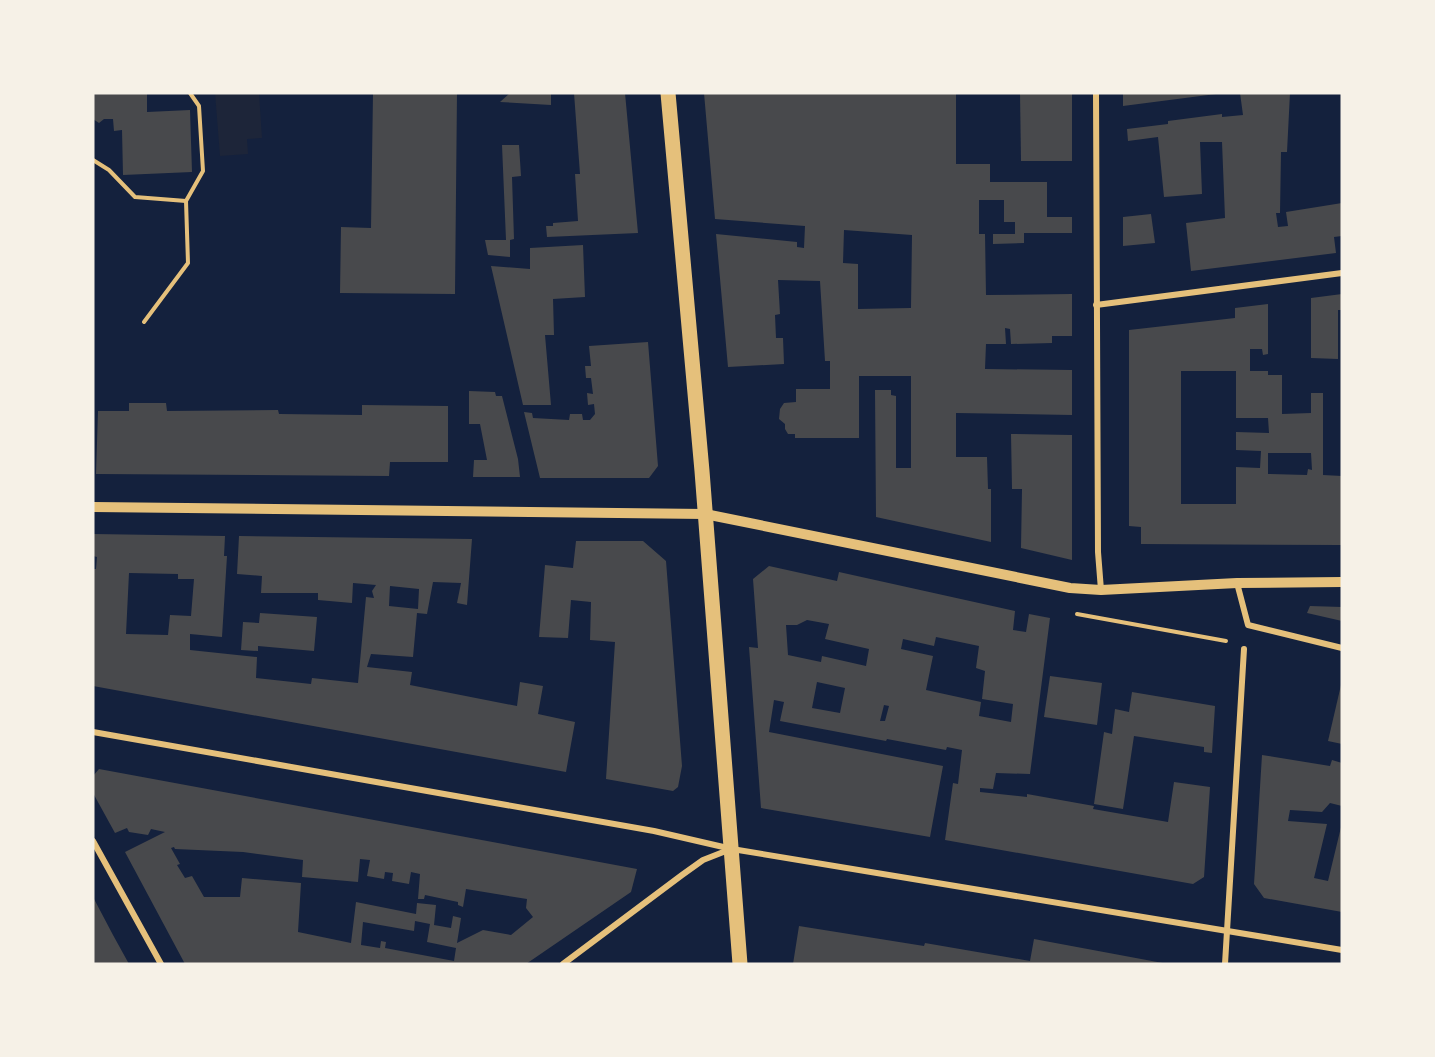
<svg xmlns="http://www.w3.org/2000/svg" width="1435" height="1057" viewBox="0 0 1435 1057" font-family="Karla,sans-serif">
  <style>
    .green { fill: #1d2539 }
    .building { fill: #48494c; fill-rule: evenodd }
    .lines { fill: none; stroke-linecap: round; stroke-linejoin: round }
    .path { stroke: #e5c07b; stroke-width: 4 }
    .minor { stroke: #e5c07b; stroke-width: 6 }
    .tertiary { stroke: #e5c07b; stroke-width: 10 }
    .primary { stroke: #e5c07b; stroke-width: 15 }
  </style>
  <rect width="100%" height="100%" fill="#14213d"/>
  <path class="green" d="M215 93H259L262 138 247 139 248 154 220 156Z"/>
  <g class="building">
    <path d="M93 93H147V112L190 110 192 172 123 175 122 130 114 131 113 119H104L99 123 93 119Z"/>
    <path d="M373 93H457L455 294 340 293 341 227 371 228Z"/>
    <path d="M510 93 551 94V105L500 102Z"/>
    <path d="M574 93H625L638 233 547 237 546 226H553V223L578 221 575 174H580Z"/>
    <path d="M704 93H956V164H990V182H1047V217H1072V233H1024V243L993 244V234H1015V222H1004V200H979V234H985L986 295 1072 294V336H1052V343L1011 344 1010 329 1005 328 1006 344H986L985 369 1072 370V415L956 413V457H987L988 489H991V542L876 517 875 390H891V395L896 396V468H911V376H859V438H795V434H788L785 429V424L779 419 780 409 784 403 796 402V389H830V361H825L820 281 778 280 780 314 775 315 776 338H783L784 364 728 367 716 234 797 242V247L804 248 805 226 715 219ZM844 230 912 235 911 308 858 309V264L843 263Z"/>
    <path d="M1020 93H1072V161H1021Z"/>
    <path d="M1123 93H1216V94L1123 106Z"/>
    <path d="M1240 93H1290L1287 152H1281L1280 213H1276L1278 227 1288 226 1286 212 1342 203V236L1334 237 1336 253 1191 271 1186 223 1225 218 1222 142H1200L1202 194 1164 197 1158 137 1128 141 1127 129 1168 124V121L1222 114V117L1243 115Z"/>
    <path d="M502 145H519L521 176 512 177 514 239 510 240V257L488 255 485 240H506Z"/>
    <path d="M1151 214 1155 243 1123 246V217Z"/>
    <path d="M583 245 585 297 553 299 554 335H545L551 405H523L491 266 530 269V248Z"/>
    <path d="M1342 294V310H1338V359L1311 358V298Z"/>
    <path d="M1268 304V354L1263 355 1262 349H1250V371H1268V375H1282V414L1311 413V393H1323V475L1342 476V545L1141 544V527L1129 526V330L1235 318V308ZM1181 371H1236V418H1268L1269 433 1236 432V450L1261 451 1260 468 1236 467V504H1181ZM1268 453H1311L1312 470 1308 469 1307 475 1268 474Z"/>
    <path d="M648 342 658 466 649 478H540L524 412 532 413 533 418 569 420 570 414H582L583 420H590L595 414 594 404 588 405 587 393 593 394 591 378H586L585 366H591L589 346Z"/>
    <path d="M469 391 495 392 496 396H502L518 459 520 477H473L474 460H487L480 424H469Z"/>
    <path d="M129 403H166L167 411 278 410 279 414 362 415V405L448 406V462H390L389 476 96 474 98 411H129Z"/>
    <path d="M1011 434 1072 435V560L1021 548 1022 489H1012Z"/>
    <path d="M93 534 225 536 224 556H227L222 637 190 634V650L257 657 256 678 311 684 312 678 358 683 366 597 374 598 372 591 376 585 353 583 352 603 318 600V593H261L262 576 237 574 239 536 472 539 467 605 457 603 461 583 433 582 427 614 417 613 413 657 371 654 367 667 412 672 410 685 517 706 520 682 543 686 538 714 575 722 566 772 93 686V569H96L97 557 93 556ZM129 573 178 574V579H194L191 616 170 615 168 635 126 634ZM390 586 419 589 418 609 389 606Z"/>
    <path d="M576 541H643L666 561 682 766 678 787 673 791 606 779 615 642 590 640 591 602 571 600 568 638 539 637 545 565 573 568Z"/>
    <path d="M769 566 837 581 839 572 1015 611 1013 630 1026 632 1029 614 1050 618 1030 774 996 773 993 789 980 788V792L1027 797V794L1094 806 1093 809 1168 822 1174 782 1210 787 1204 877 1193 884 945 840 953 783 958 784 962 750 947 747 946 750 887 739 886 741 780 721 784 702 774 700 769 732 943 766 930 837 761 808 749 647 758 648 753 579ZM807 620 829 624 825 639 869 649 866 666 822 656 821 662 788 655 786 625H797ZM936 637 979 646 976 668 985 671 982 699 1013 704 1011 722 979 716 981 702 926 690 933 656 901 649 903 639 934 646ZM817 682 845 688 840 713 812 708ZM884 705 889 706 885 721H880Z"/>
    <path d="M1310 606 1342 607V621L1307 613Z"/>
    <path d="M260 613 317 617 314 651 258 646V651L241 650 243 622 259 623Z"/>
    <path d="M1050 676 1102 683 1097 725 1044 717Z"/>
    <path d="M1341 685H1342V744L1328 741Z"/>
    <path d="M1132 692 1215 706 1212 753 1204 752V747L1134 736 1123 809 1094 804 1104 732 1112 734 1115 709 1129 712Z"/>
    <path d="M1262 755 1330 766 1332 760 1342 763V806L1330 803 1322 812 1290 810 1288 821 1327 824 1314 878 1328 881 1342 823V912L1264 898 1254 884Z"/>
    <path d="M99 769 331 812 637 869 631 892 526 964H185L125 852 165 832 151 829 148 835 129 832 127 828 115 833 93 793V776ZM174 847 175 849 243 852 303 860 302 877 358 882 360 859 370 860 367 876 384 879 385 872 393 873 392 881 409 884 411 872 420 874 418 899H424L425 895 458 902V905L463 907 466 889 527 899 526 908 533 917 511 935 483 930 457 943 461 918 453 916 451 928 434 925 436 905 417 903 416 914 356 902 351 943 298 932 301 883 242 878 240 897H204L192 876 185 878 177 865 180 864 171 848ZM415 921 430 924 427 942 456 948 454 961 385 948 386 942 381 941 380 948 361 945 363 922 414 931Z"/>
    <path d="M93 897 113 935 129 964H93Z"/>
    <path d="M799 926 924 946 925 943 1030 961 1034 939 1168 964H793Z"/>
  </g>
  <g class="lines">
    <g class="path">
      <path d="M93 160 109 170 135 197 186 201"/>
      <path d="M144 322 188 263 186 201 203 171 199 106 190 93"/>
      <path d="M1077 614 1226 641"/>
    </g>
    <g class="minor">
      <path d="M1096 93 1098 552 1101 590"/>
      <path d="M1096 305 1342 273"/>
      <path d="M1237 583 1248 625 1342 648"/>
      <path d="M93 732 654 831 732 849 1342 950"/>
      <path d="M93 841 161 964"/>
      <path d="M563 964 682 875 703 860 731 849"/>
      <path d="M1225 964 1244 649"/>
    </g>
    <path class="tertiary" d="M93 507 705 514 1070 588 1101 590 1237 583 1342 582"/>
    <path class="primary" d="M668 93 702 471 740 964"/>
  </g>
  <rect width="1435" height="1057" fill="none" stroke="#f6f1e7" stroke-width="189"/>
</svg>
